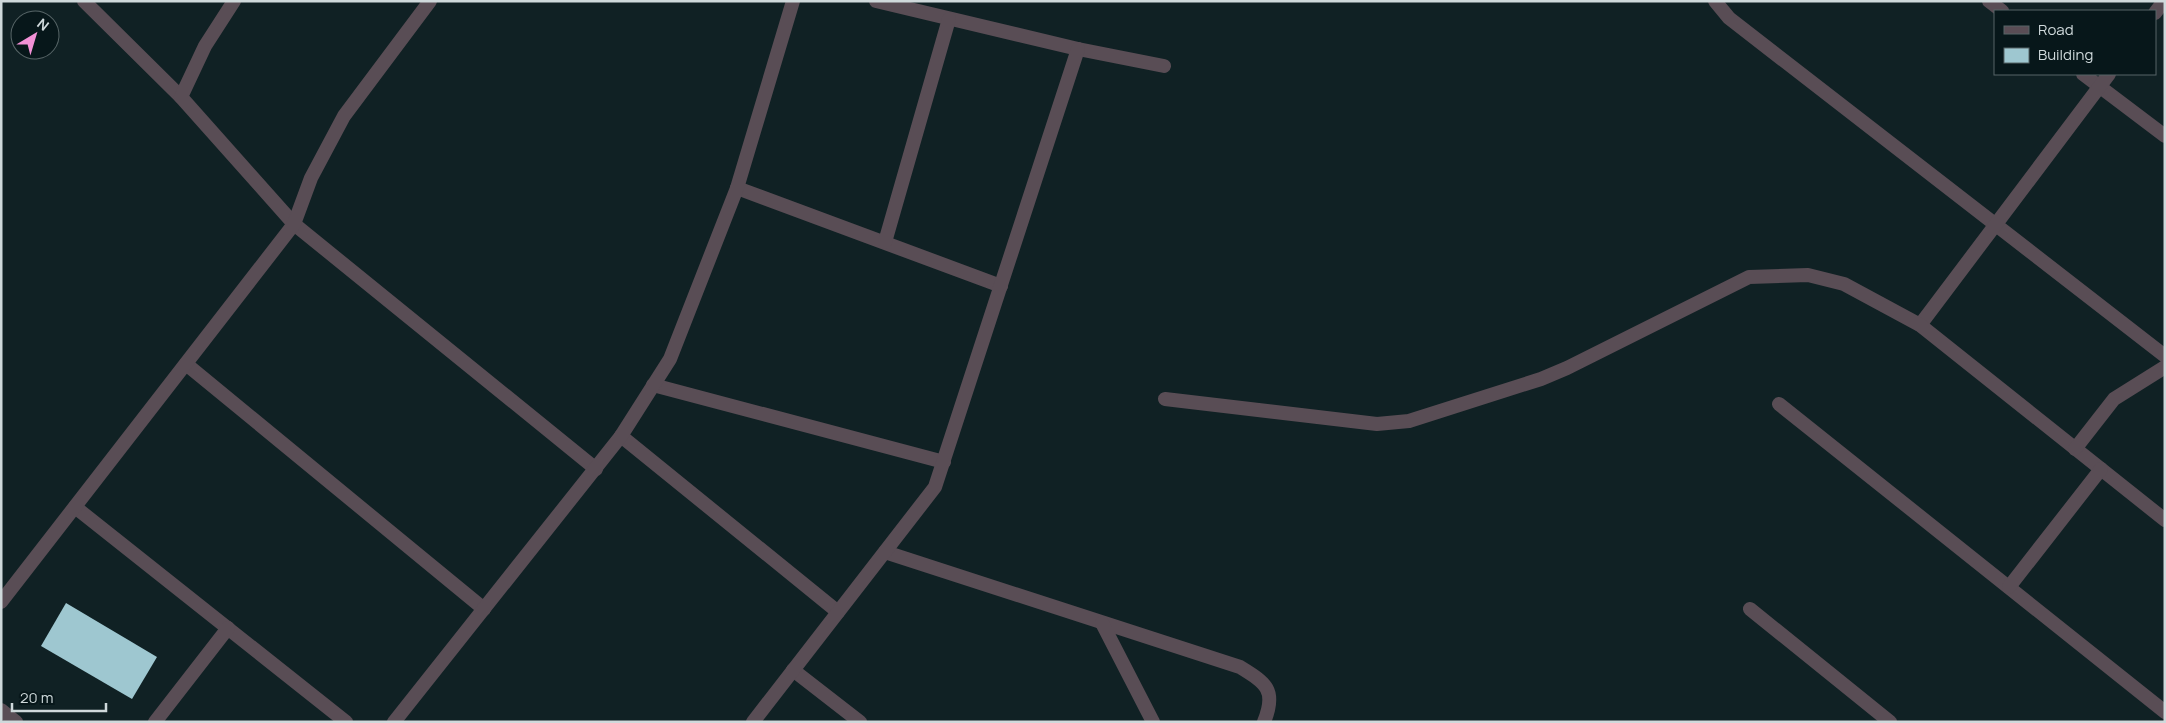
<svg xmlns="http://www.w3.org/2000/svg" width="2166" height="723" viewBox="0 0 2166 723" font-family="Manrope,sans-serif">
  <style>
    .building { fill: #9ec7d0 }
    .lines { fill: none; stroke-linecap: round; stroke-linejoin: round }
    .minor { stroke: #594d55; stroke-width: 14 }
  </style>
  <rect width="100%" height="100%" fill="#102124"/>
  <path class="building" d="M66 603 157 657 132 699 41 646Z"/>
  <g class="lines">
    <g class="minor">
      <path d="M84 1 181 97"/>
      <path d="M234 1 205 46 181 97 294 224 596 469"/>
      <path d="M876 1 1078 49 1164 66"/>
      <path d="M1715 1 1729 18 2165 356"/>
      <path d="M1989 1 2002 11"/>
      <path d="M2155 13 2164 1"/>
      <path d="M2083 74 2165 136"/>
      <path d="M737 188 1001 286"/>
      <path d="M885 242 949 19"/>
      <path d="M1920 325 2109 74"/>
      <path d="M186 364 484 609"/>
      <path d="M653 385 944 462"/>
      <path d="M1165 399 1377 424 1409 421 1541 379 1567 368 1749 277 1808 275 1844 284 1920 325 2165 520"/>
      <path d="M1779 404 2165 712"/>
      <path d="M621 436 838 612"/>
      <path d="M2075 449 2114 399 2165 367"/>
      <path d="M75 507 346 722"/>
      <path d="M885 552 1240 667C1266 683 1277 690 1264 722"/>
      <path d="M2009 587 2101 469"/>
      <path d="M1 602 294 224 311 178 344 116 430 1"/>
      <path d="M1750 609 1890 722"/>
      <path d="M1102 623 1153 722"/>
      <path d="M793 670 860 722"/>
      <path d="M1 710 16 722"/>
      <path d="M155 722 228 628"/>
      <path d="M394 722 621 436 670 359 737 188 793 1"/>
      <path d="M753 722 935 487 1078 49"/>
    </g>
  </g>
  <rect width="2166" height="723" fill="none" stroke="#cfd9db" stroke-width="5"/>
  <rect x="1994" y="10" width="162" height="65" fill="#07171a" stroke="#576567"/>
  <rect x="2004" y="26" width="25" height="8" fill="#594d55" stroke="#576567"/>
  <text x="2038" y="35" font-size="15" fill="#cfd9db">Road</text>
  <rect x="2004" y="48" width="25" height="15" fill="#9ec7d0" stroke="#576567"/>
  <text x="2038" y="60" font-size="15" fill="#cfd9db">Building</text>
  <g transform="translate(35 35) rotate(38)"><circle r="24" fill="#07171a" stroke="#576567"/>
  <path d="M0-4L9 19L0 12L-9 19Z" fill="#f391d6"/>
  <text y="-8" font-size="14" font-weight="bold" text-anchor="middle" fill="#cfd9db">N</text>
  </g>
  <path d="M12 703v8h94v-8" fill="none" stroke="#cfd9db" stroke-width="2.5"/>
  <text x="20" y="703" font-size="15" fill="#cfd9db" stroke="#07171a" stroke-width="4" paint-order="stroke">20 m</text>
</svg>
